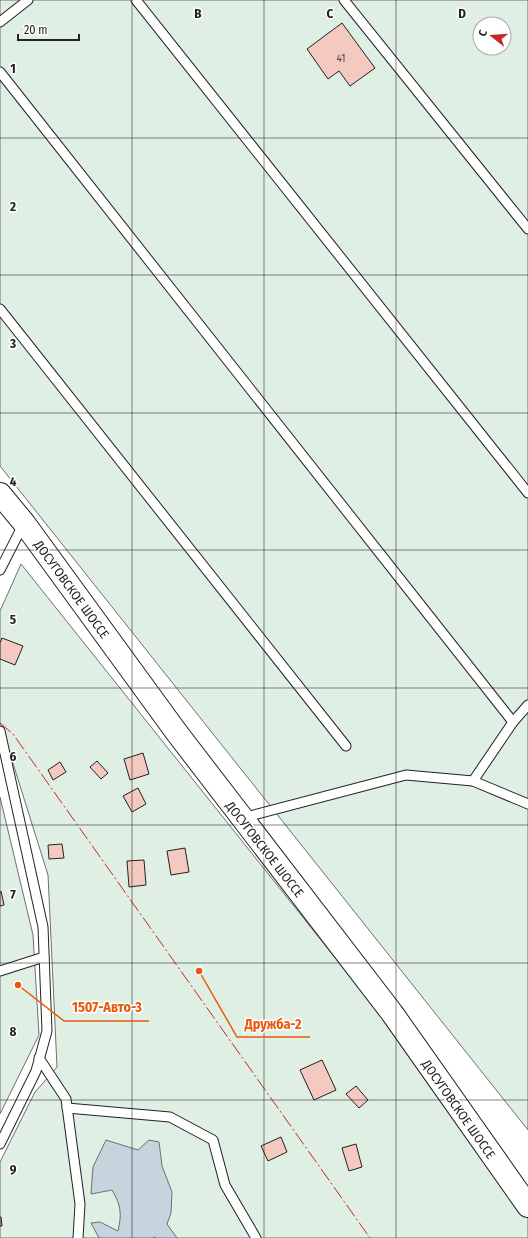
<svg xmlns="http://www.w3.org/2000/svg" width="528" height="1238" viewBox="0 0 528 1238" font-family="'Fira Sans Condensed',sans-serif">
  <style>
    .green { fill: #e0efe3; stroke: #6f6f6f; fill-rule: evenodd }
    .water { fill: #c7d3dd; stroke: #6f6f6f }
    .building { fill: #f3c9c0; stroke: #222 }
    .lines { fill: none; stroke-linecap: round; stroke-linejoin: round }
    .lane-casing { stroke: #222; stroke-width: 11 }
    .secondary-casing { stroke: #222; stroke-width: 24 }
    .lane { stroke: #fff; stroke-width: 9 }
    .secondary { stroke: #fff; stroke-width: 22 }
    .power { stroke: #c62828; stroke-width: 1; stroke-dasharray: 14 3 2 3; stroke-linecap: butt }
    .grid { fill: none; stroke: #222; stroke-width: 1; stroke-opacity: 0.55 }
    .labels { text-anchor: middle; stroke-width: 3; stroke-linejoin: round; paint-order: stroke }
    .number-label { font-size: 11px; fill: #564c4a }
    .street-label { font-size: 13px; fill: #222; stroke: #fff }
    .grid-label { font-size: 13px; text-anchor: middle; font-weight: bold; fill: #222; stroke: #fff; stroke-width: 3; stroke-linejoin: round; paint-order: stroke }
    .leader { fill: none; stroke: #e8590c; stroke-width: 1.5 }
    .callout-dot { fill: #e8590c; stroke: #fff; stroke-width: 1.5 }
    .callout-label { font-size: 14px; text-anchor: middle; font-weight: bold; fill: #e8590c; stroke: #fff; stroke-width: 3; stroke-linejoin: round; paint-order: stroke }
  </style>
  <rect width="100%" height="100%" fill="#fff"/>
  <g class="green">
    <path d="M0 0H528V1130L0 466ZM480 24H504V48H480Z"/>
    <path d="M21 564 467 1123 528 1209V1238H0V1162L35 1092 57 1067 48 875 0 722V611Z"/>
    <path d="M0 797 33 935 39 1035 0 1114Z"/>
  </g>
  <path class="water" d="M106 1140 138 1150 149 1140 159 1142 162 1166 172 1192 171 1213 167 1224 177 1238H156L155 1237 153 1238H99L91 1223 100 1222 118 1231C122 1214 121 1205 112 1190L91 1194 93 1167Z"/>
  <g class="building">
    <path d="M342 23 375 68 350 86 339 71 328 79 307 49Z"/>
    <path d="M2 638 23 646 15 665 0 659V643Z"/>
    <path d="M143 753 149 774 130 780 124 759Z"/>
    <path d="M97 761 108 773 101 779 90 767Z"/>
    <path d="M60 762 66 772 53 780 48 770Z"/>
    <path d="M138 788 146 804 132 812 123 796Z"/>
    <path d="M62 844 64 858 49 859 48 845Z"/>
    <path d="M185 848 189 872 171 875 167 851Z"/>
    <path d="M144 860 146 885 129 887 127 861Z"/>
    <path d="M1 891 4 905 0 906V892Z"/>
    <path d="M322 1060 336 1090 314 1100 300 1070Z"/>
    <path d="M356 1086 368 1100 359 1108 346 1094Z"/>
    <path d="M281 1137 287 1152 268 1161 261 1146Z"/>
    <path d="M356 1144 362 1167 349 1171 342 1148Z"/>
    <path d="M0 1217H1L2 1226H0Z"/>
  </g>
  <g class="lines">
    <g class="lane-casing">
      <g id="lane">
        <path d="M136 0 528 493"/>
        <path d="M344 0 528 229"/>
        <path d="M0 22 28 0"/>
        <path d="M0 72 513 722"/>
        <path d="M0 309 346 746"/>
        <path d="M0 570 24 523"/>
        <path d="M0 731 43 927 47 1031 36 1071 0 1144"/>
        <path d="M473 781 513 722 528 705"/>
        <path d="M242 818 406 775 473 781 528 804"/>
        <path d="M0 971 44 957"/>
        <path d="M39 1058 66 1099 80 1204 78 1238"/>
        <path d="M67 1108 170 1117 213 1140 225 1185 256 1238"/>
      </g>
    </g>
    <g class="secondary-casing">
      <path id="secondary" d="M0 494 24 523 177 733 392 1013 528 1206"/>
    </g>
    <use href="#lane" class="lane"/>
    <use href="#secondary" class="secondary"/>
    <path class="power" d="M0 723 13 734 370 1238"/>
  </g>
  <path class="grid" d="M132 0V1238M264 0V1238M396 0V1238M0 138H528M0 275H528M0 413H528M0 550H528M0 688H528M0 825H528M0 963H528M0 1100H528"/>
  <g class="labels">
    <g class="number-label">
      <text x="341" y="62">41</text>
    </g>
    <g class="street-label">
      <text transform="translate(72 589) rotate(54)" y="5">ДОСУГОВСКОЕ ШОССЕ</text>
      <text transform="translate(265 849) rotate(52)" y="5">ДОСУГОВСКОЕ ШОССЕ</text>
      <text transform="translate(459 1109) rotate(55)" y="5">ДОСУГОВСКОЕ ШОССЕ</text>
    </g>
  </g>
  <g class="grid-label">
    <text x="198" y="18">B</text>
    <text x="330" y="18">C</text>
    <text x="462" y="18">D</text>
    <text x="13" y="73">1</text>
    <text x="13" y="211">2</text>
    <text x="13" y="348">3</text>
    <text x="13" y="486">4</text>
    <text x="13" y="624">5</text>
    <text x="13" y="761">6</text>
    <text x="13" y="899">7</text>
    <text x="13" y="1036">8</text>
    <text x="13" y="1174">9</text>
  </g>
  <path class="leader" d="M18 985L64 1021H149M199 971L237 1037H310"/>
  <g class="callout-dot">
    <circle cx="18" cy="985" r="4"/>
    <circle cx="199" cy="971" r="4"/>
  </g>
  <g class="callout-label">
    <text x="107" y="1012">1507-Авто-3</text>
    <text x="273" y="1029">Дружба-2</text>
  </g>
  <g transform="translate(492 36) rotate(287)"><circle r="19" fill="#ffffff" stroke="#a7a7a7"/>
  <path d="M0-3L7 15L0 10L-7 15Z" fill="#c62828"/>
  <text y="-6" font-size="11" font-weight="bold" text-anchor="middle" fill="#222222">С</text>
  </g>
  <path d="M18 34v6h61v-6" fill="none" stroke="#222222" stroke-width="2"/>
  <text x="24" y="34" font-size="12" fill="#222222" stroke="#ffffff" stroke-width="3" paint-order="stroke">20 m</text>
</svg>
